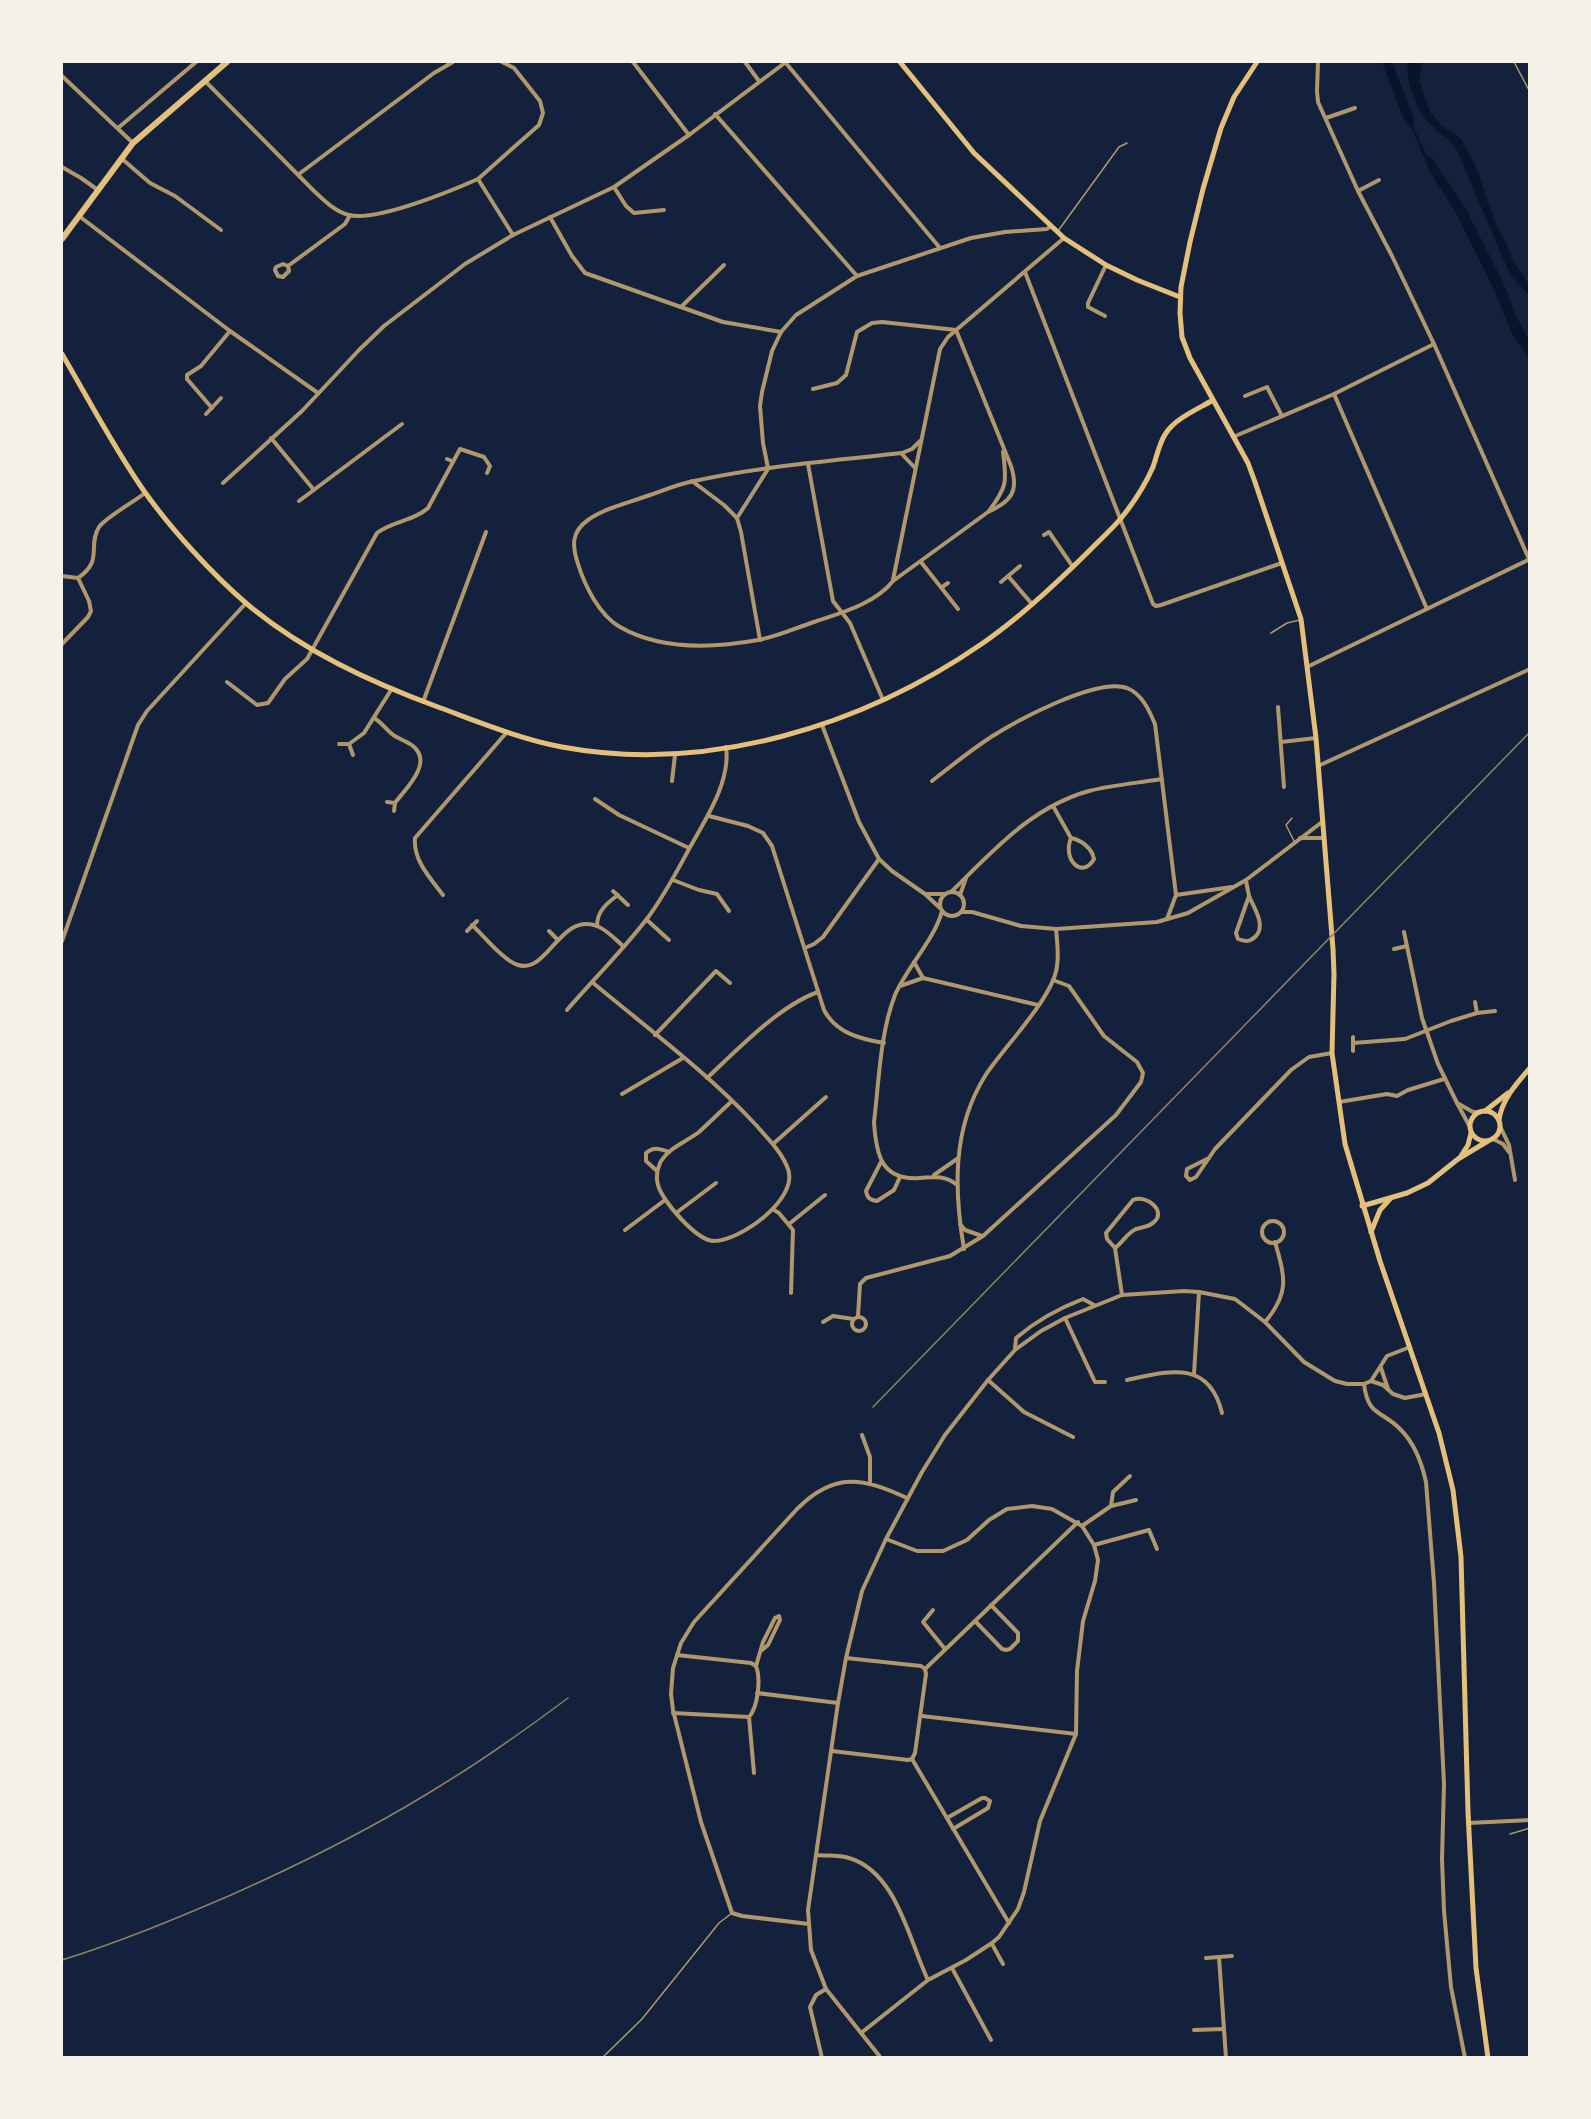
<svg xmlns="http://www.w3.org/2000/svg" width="1591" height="2119" viewBox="0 0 1591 2119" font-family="'Open Sans',sans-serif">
  <rect width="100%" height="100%" fill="#14213d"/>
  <g fill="#0b132b">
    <polygon points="1382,62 1392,62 1414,118 1414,128 1427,156 1431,157 1466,209 1503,282 1517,318 1529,340 1529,358 1512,334 1496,294 1455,211 1430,172 1412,129 1404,120"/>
    <path d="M1408,62H1422L1419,80L1430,111L1441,125L1461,139L1475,164L1495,222L1507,244L1513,262L1529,284V295L1510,275L1456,148C1449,138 1440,134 1432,126C1417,112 1405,82 1408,62Z"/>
  </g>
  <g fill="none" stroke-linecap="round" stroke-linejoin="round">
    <g stroke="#b1986c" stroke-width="1.5">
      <polyline points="1514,62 1530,92"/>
      <polyline points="1058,231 1119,147 1127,143"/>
      <polyline points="1271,633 1287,623 1300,620"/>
      <polyline points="1292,818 1286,825 1294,841"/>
      <polyline points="1510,1834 1530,1828"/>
      <polyline points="602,2058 642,2019 719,1923 732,1913"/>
    </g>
    <g stroke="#b1986c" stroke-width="4">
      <polyline points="633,62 689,135"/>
      <polyline points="745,62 759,81"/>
      <polyline points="785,62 940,248"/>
      <polyline points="1318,62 1317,91 1318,102 1358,191 1392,256 1434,344 1529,559"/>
      <polyline points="62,76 133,143"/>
      <path d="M206,82L314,191C324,200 335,212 349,215C376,222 451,191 478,179L513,235"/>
      <polyline points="715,114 857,276"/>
      <polyline points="1326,118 1355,108"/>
      <polyline points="118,128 196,62"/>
      <polyline points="121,158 150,183 175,196 221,230"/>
      <polyline points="62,167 81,178 98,190"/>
      <polyline points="299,174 434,73 453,62"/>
      <polyline points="478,179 539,125 543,113 540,101 514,68 502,62"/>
      <polyline points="614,187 626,206 634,213 664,210"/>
      <polyline points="1358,191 1379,180"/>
      <polyline points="79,216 230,331 318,393"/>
      <polyline points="550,217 572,256 585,273 723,322 781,332"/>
      <polyline points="288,266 283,264 276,267 275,270 278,276 283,277 289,271 288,266 345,224 350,215"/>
      <polyline points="1025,272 1153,604 1156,606 1161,605 1282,563"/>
      <polyline points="681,307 724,265"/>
      <polyline points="1105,316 1088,307 1088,303 1106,265"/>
      <path d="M813,389L837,383L846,375L857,332L872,323L882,322L956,330L1011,466C1019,491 1012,501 988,512L893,581C875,604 840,613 814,622C796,628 776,637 758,640C714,648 660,650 620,627C599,615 585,586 578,564C572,546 571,532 588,520C605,508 628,503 647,496C662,491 678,484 694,481C762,466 832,461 901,453L915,468"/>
      <polyline points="1334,394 1427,609"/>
      <polyline points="1245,396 1267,387 1282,416"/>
      <polyline points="212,408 187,379 187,375 201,366 230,331"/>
      <polyline points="206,414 221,398"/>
      <polyline points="1233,437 1334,394 1434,344"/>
      <polyline points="271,438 314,490"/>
      <polyline points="902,453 912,449 920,441"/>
      <polyline points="447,459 452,461"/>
      <polyline points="808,464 833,601 850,623 883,700"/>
      <polyline points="768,468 763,443 760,406 762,392 772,351 781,332 796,315 857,276 971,238 1005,232 1047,229 1051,226"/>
      <polyline points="692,481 724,505 737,518 741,532 760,640"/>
      <polyline points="223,483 302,411 359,350 384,326 465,264 513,235 614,187 689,135 786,62"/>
      <polyline points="299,501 402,424"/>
      <path d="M989,511C1007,487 1007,482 1003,452"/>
      <polyline points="737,518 768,469"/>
      <polyline points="1044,535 1049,532 1073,567"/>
      <polyline points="921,562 958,609"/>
      <path d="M62,576L78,578C104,560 87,547 99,527C105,518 135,501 145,493"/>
      <polyline points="1008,576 1032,604"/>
      <polyline points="893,580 940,349 948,337 1064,238"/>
      <polyline points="1001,582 1020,566"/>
      <polyline points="942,587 948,583"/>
      <polyline points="62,644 88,617 91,611 89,601 78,578"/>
      <polyline points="1307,667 1530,559"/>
      <path d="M227,682L257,705L268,703L285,679L307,659L377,533C392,521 414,521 428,508L460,449L484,457L490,466L487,473"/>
      <polyline points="423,702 486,532"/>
      <polyline points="1278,707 1284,787"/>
      <path d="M374,718C381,722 385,728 392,734C398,739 407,741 413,746C434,763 405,789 395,803"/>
      <polyline points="822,725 859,822 879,859 892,871 925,894 940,908"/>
      <polyline points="1281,742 1316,738"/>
      <polyline points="339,744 349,744 353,755"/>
      <polyline points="349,744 364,733 391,690"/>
      <polyline points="1318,766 1530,669"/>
      <polyline points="672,781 675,755"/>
      <path d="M932,781C951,766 971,750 991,737C1018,720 1097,677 1127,688C1142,694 1149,710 1155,724L1176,895L1167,919"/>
      <polyline points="595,799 619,815 689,848"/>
      <polyline points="387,802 395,803 394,811"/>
      <path d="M1053,806L1071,838C1062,859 1082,880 1094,859C1092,848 1081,840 1071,838"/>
      <path d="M709,816L748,826L763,833L772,846L824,1010C836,1033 860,1039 884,1043"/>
      <polyline points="1300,838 1323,838"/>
      <polyline points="673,880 699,890 717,894 729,911"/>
      <path d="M1246,881L1249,896L1236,933L1238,939C1246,942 1250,942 1256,936C1266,925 1254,908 1249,896"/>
      <polyline points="613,891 628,905"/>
      <circle cx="952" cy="904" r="12"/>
      <path d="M951,892C992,852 1031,807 1089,791C1112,785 1138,783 1162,779"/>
      <polyline points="926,894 944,894"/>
      <path d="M443,895C430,878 413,860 415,838L507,732"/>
      <polyline points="960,895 966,878"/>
      <polyline points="1176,895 1232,887"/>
      <path d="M942,911C935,939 907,967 895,995C880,1033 879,1082 874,1122C876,1154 881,1181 920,1178C935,1177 943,1175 956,1184"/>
      <polyline points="961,912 972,912 1021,926 1056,929 1157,922 1188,913 1246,880 1322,822"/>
      <polyline points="647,920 669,940"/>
      <path d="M472,925C484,936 504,961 518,965C548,974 560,912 597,926C607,930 615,939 623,946"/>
      <path d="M597,926C597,911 607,903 618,895"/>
      <polyline points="467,931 477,921"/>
      <polyline points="549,931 557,939"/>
      <polyline points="1404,932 1422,1018 1438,1064 1457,1103"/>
      <polyline points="62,941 138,725 147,711 246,603"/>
      <polyline points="805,948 814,944 823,937 879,859"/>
      <polyline points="1394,949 1407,946"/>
      <polyline points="914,962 923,978"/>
      <path d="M592,982C647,1028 707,1072 756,1125C768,1139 782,1152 788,1169C799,1199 740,1241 714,1241C697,1241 662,1201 658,1185C656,1178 657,1170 660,1163C668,1148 686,1142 699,1132C710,1122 721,1111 732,1101"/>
      <polyline points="900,986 923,978 1038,1005"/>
      <polyline points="1475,1002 1477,1013"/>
      <path d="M567,1010C593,980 622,951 646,920C663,898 676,873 689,849C705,820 731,782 726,747"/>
      <polyline points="655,1035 716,971 730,983"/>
      <polyline points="1353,1037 1353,1051"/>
      <polyline points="1353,1043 1405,1039 1451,1021 1477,1013 1495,1011"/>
      <path d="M707,1078C737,1050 780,1005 818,992"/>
      <polyline points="622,1094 683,1058"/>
      <polyline points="1339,1102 1387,1094 1397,1096 1408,1090 1444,1079"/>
      <polyline points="1500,1126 1509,1145 1515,1180"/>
      <polyline points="1470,1127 1457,1103 1473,1112 1478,1112"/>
      <polyline points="1493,1139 1503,1144 1509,1152"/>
      <polyline points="773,1144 826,1097"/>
      <polyline points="1209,1158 1187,1169 1186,1176 1190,1180 1196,1177 1215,1149 1291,1070 1309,1057 1332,1053"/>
      <path d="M881,1162L866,1191C867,1198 870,1200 877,1201L894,1190L900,1177"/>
      <path d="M657,1171L646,1161V1153C654,1146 660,1149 669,1152"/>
      <polyline points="934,1175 957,1159"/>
      <polyline points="774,1210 779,1213 793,1230 791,1293"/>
      <polyline points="676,1213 716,1183"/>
      <circle cx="1273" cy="1232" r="11"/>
      <polyline points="789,1224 825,1195"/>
      <polyline points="960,1224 965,1230 982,1236"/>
      <polyline points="625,1230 665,1200"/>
      <path d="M1115,1248C1123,1242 1127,1233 1136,1229C1143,1227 1149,1227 1154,1222C1167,1211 1146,1194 1133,1200L1106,1233L1107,1239L1115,1248L1122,1295"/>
      <path d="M964,1249C954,1190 952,1129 985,1076C1003,1048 1054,997 1057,966C1059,954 1057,941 1056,929"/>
      <polyline points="858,1316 860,1284 866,1278 950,1256 983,1236 1116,1115 1141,1082 1143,1073 1137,1062 1104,1036 1069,986 1053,980"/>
      <circle cx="859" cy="1324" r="7"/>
      <polyline points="1065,1318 1095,1382 1105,1382"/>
      <polyline points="823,1322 833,1316 853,1319"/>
      <path d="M1265,1322C1290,1293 1285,1277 1275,1242"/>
      <path d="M1015,1349L1016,1338C1037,1320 1057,1309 1083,1299L1094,1305"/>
      <polyline points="1381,1368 1388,1389"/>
      <polyline points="1194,1374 1199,1292"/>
      <polyline points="988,1380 1024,1412 1073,1437"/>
      <path d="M1127,1380C1169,1371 1209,1359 1222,1413"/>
      <polyline points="1371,1381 1387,1356 1410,1347"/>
      <path d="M1364,1384C1368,1417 1382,1410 1401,1430C1415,1444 1422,1464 1426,1482L1434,1583L1444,1784L1442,1859L1444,1911L1451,1987L1465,2058"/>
      <polyline points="862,1435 870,1457 870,1482"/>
      <polyline points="1111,1506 1113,1492 1130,1476"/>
      <polyline points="1082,1526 1111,1506 1136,1500"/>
      <polyline points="1094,1545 1149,1530 1157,1549"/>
      <polyline points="933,1610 923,1622 945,1649"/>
      <polyline points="975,1621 1002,1649 1006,1650 1010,1649 1018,1641 1018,1633 991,1605"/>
      <polyline points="677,1655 751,1663 756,1666"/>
      <polyline points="925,1669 1078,1522"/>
      <polyline points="757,1693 838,1703"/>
      <polyline points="673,1713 749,1717"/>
      <polyline points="922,1716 1076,1734"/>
      <polyline points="832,1751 908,1760 912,1759 915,1753 926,1674 925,1669 921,1666 846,1658"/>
      <polyline points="912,1759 1009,1923"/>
      <path d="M754,1773L749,1717C758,1707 761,1679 756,1666L763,1642L775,1618L779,1616L780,1620L768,1645L762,1650"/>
      <polyline points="947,1818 982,1798 985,1798 990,1801 988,1808 953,1829"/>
      <polyline points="1468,1823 1530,1820"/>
      <path d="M817,1855C827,1856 839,1855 849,1858C897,1872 909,1941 928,1980"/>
      <path d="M809,1924L742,1916L732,1913L701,1822L673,1710L671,1694L673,1668L681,1643L694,1622L797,1509C835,1471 863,1478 907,1498"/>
      <polyline points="992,1944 1003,1964"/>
      <polyline points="1219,1957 1226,2058"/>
      <polyline points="1206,1958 1232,1956"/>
      <polyline points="952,1968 991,2040"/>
      <polyline points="1194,2030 1224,2029"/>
      <polyline points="861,2033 928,1980 966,1960 992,1943 999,1937 1018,1909 1024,1892 1040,1821 1076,1734 1077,1671 1083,1621 1095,1581 1098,1560 1094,1545 1082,1526 1052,1509 1032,1506 1007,1509 989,1520 967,1540 943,1551 917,1551 886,1539"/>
      <polyline points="822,2058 810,2007 816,1995 826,1989"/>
      <polyline points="881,2058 826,1989 811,1950 808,1910 838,1703 846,1658 862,1591 886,1539 922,1472 945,1435 988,1380 1015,1350 1041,1331 1065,1318 1122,1295 1184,1291 1199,1292 1235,1299 1265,1322 1304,1362 1335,1381 1347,1384 1364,1384 1371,1381 1383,1385 1393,1394 1405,1398 1426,1394"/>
    </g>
    <path stroke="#e5c07b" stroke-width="5" d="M62,354C89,400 114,448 144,491C171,529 212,574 247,604C303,651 370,682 438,707C479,722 520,739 562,747C708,774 863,726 983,643C1022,616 1058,582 1092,548C1102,538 1113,528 1122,517C1135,501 1145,485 1153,467C1157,456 1159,443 1166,433C1176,418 1198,409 1213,400"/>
    <g stroke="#e5c07b" stroke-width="5">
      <polyline points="900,62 974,153 1064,238 1106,265 1137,280 1180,297"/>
      <polyline points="1257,62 1234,97 1221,128 1203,189 1190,242 1181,287 1180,313 1182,337 1190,358 1248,463 1255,482 1301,619 1316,738 1333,949 1334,974 1332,1053 1345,1144 1380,1261 1439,1433 1453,1490 1461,1557 1468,1812 1476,1968 1488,2058"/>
      <circle cx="1485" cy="1126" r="15"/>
      <polyline points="1485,1111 1508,1093"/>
      <path d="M1499,1120C1502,1099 1517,1083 1530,1068"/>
      <polyline points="1461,1156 1468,1145 1471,1133"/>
      <polyline points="1362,1206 1407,1193 1428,1183 1458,1159 1488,1141"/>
      <polyline points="1371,1232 1380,1210 1390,1199"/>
    </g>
    <polyline stroke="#e5c07b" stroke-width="6" points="62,239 133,143 227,62"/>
    <g stroke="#918062" stroke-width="1.5">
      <polyline points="873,1407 1530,732"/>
      <path d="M62,1960C120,1942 175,1919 231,1895C305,1862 379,1825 448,1781C489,1756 529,1727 568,1698"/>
    </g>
  </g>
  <rect width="1591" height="2119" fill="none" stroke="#f6f1e7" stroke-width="126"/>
</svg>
